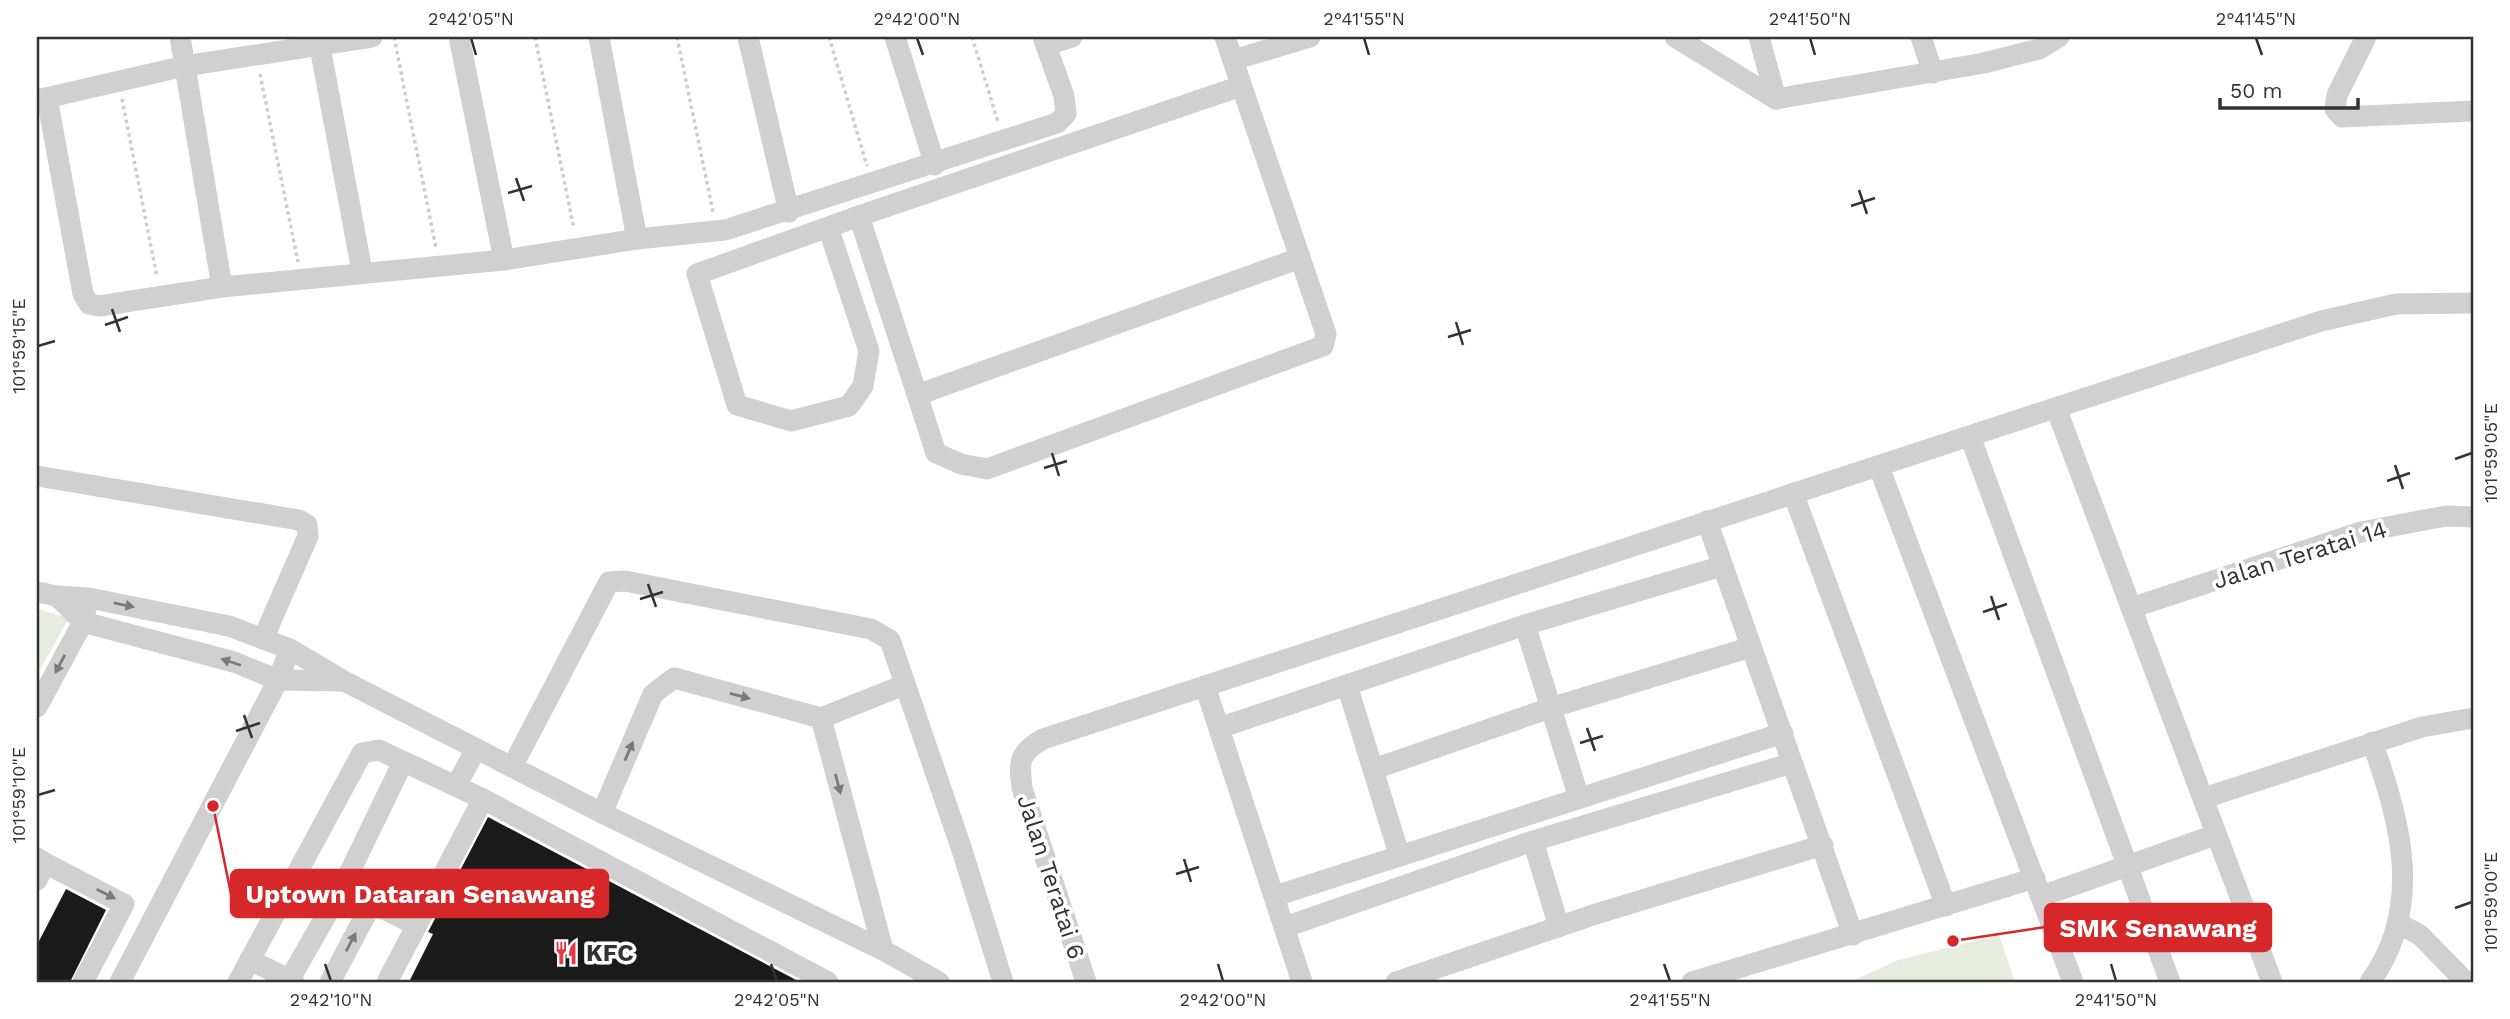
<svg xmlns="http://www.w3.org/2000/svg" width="2510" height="1019" viewBox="0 0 2510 1019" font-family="'Work Sans',sans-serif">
  <rect width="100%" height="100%" fill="#fff"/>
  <g fill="#e6ecdf">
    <polygon points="37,609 69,618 37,675"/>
    <polygon points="1999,935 2015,982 1850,982 1898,960"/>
  </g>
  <g fill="#1a1a1a">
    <polygon points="488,817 800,982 409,982 433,934 428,932"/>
    <polygon points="66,889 106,910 70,982 37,982 37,945"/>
  </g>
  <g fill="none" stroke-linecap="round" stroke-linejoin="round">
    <g stroke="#cdcdcd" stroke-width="3.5" stroke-dasharray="3.5 3.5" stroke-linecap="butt">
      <polyline points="394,37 436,248"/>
      <polyline points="535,37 574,229"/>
      <polyline points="677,37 713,212"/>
      <polyline points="829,37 867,166"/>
      <polyline points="972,37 998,122"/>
      <polyline points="260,74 298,262"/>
      <polyline points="122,99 157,277"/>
    </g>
    <g stroke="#d0d0d0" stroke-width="21">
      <polyline points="180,37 222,287"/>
      <polyline points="459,37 504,260"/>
      <polyline points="599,37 637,239"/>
      <polyline points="748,37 789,212"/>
      <polyline points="895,37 935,165"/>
      <polyline points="1225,37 1326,334 1323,346 987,469 961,464 936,453 859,216 1241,86"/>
      <polyline points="1675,37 1776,99 1984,63 2039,49 2059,37"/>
      <polyline points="1759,37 1776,99"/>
      <polyline points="1921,37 1933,73"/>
      <polyline points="2366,37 2337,95 2335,109 2342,117 2473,111"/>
      <polyline points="1046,45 1072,37"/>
      <polyline points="320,47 362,271"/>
      <polyline points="1233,60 1310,37"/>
      <polyline points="47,98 83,294 89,304 99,306 222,287 504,260 637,239 725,230 1057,123 1066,114 1064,96 1043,37"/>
      <polyline points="37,100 185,66 372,37"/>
      <polyline points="828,227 869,351 863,386 849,406 791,421 737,405 697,274 859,216"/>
      <polyline points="917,395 1300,258"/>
      <polyline points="2056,408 2272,982"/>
      <polyline points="1970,436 2170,982"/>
      <polyline points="1879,467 2073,982"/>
      <polyline points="37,476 299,520 307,525 308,536 263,639"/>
      <polyline points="1793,493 1946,906"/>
      <polyline points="1707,521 1853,935"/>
      <polyline points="37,592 57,596 83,622 234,662 278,680 342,681"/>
      <polyline points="57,596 89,598 229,626 290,649 344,681 602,813 883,950 939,982"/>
      <polyline points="2131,608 2361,532 2446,516 2473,517"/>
      <polyline points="1525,625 1579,798"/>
      <polyline points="1347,685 1399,854"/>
      <polyline points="1205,686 1302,982"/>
      <polyline points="37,707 83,622 86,609"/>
      <polyline points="821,718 883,950"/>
      <polyline points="1219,728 1525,625 1722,566"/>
      <polyline points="403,762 342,888 416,925"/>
      <polyline points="512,767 609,582 625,581 871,629 890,640 962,850 1003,982"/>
      <polyline points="1374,769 1550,708 1751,647"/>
      <polyline points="456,786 476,749"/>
      <polyline points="2204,798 2422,727 2473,718"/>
      <polyline points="602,813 653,694 674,678 821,718 904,685"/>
      <polyline points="1533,841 1559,927"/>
      <polyline points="37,858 45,863 37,880"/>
      <polyline points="45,863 124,904 83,982"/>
      <polyline points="1275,896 1783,733"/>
      <polyline points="2042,896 2215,835"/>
      <polyline points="2398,923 2420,935 2466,982"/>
      <polyline points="1285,927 1533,841 1792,763"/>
      <polyline points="250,960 294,982"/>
      <polyline points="120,982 278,680 290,649"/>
      <polyline points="238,982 362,753 379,750 483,799 828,982"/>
      <polyline points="288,982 342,888"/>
      <polyline points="330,982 372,903"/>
      <polyline points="387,982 483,799"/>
      <path d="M1086,982L1022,788C1019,762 1018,753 1043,739L2321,321L2396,304L2473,303"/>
      <polyline points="1396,982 1596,914 1823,845"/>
      <polyline points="1692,982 2035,878"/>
      <path d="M2370,982C2424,908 2401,821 2372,742"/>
    </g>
  </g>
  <defs><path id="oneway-solid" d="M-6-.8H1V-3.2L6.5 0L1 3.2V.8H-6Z" transform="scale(1.75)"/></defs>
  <g fill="#7a7a7a">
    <use href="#oneway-solid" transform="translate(124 605) rotate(11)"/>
    <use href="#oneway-solid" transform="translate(231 662) rotate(-162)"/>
    <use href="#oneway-solid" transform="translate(60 664) rotate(118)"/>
    <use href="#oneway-solid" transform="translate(740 696) rotate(15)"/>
    <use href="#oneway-solid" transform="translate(629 751) rotate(-67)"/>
    <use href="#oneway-solid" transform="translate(838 784) rotate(75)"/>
    <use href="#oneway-solid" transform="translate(106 894) rotate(27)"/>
    <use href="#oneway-solid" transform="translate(351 942) rotate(-62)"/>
  </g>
  <path fill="none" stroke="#333" stroke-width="2.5" d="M471,38L476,55M917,38L923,55M1364,38L1369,55M1810,38L1815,55M2256,38L2262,55M516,178L524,201M1859,190L1867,214M508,193L532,186M1851,206L1875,198M112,309L120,332M1456,322L1463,345M105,325L128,317M1448,337L1471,330M38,346L55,341M1052,453L1059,476M2455,459L2472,453M2395,465L2403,489M1044,468L1067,461M2387,481L2410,473M648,584L656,607M1991,596L1999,620M640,599L663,592M1983,612L2007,604M244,715L252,738M1587,728L1595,751M236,731L260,723M1580,743L1603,736M38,795L55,790M1184,859L1191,882M1176,874L1199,867M2455,908L2472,902M325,964L331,981M771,964L777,981M1218,964L1223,981M1664,964L1670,981M2111,964L2116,981"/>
  <defs>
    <g id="restaurant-bare" transform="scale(1.89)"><path d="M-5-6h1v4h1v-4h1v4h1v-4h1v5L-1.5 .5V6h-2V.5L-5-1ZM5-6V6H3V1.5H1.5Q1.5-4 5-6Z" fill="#e63946" stroke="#fff" stroke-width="2.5" paint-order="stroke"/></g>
  </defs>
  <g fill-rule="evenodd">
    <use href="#restaurant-bare" x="566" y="953"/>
  </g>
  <g text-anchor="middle" stroke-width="7" stroke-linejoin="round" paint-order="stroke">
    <g font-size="24" fill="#333" stroke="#fff">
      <text transform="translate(2300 555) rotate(-17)" y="8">Jalan Teratai 14</text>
      <text transform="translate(1051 877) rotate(72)" y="8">Jalan Teratai 6</text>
    </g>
    <g font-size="24" font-weight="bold" fill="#333" stroke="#fff" text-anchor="start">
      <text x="586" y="961">KFC</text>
    </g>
  </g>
  <path fill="none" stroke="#d62828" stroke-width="2.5" d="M213 806L231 894M1953 941L2045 927"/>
  <g fill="#d62828" stroke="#fff" stroke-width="2.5">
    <circle cx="213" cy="806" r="7"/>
    <circle cx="1953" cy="941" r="7"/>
  </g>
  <g fill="#d62828" stroke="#d62828" stroke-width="2.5">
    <rect x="231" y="870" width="377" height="47" rx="7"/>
    <rect x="2045" y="904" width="226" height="47" rx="7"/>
  </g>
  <g font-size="26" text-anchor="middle" font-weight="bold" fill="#fff">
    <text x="420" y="903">Uptown Dataran Senawang</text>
    <text x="2158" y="937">SMK Senawang</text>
  </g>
  <rect width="2510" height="1019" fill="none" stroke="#ffffff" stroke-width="77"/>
  <path d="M2220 98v10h138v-10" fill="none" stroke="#333333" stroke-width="3.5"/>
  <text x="2230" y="98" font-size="21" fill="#333333" stroke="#ffffff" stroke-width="5" paint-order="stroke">50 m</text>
  <rect x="38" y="38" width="2434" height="943" fill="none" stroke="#333" stroke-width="2.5"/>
  <g font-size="18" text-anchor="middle" fill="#333">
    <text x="471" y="25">2°42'05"N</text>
    <text x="917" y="25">2°42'00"N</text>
    <text x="1364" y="25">2°41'55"N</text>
    <text x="1810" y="25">2°41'50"N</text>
    <text x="2256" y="25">2°41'45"N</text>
    <text transform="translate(19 346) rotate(-90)" y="6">101°59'15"E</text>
    <text transform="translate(2491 453) rotate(-90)" y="6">101°59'05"E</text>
    <text transform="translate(19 795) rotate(-90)" y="6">101°59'10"E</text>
    <text transform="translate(2491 902) rotate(-90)" y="6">101°59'00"E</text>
    <text x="331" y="1006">2°42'10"N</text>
    <text x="777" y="1006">2°42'05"N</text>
    <text x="1223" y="1006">2°42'00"N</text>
    <text x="1670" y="1006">2°41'55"N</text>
    <text x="2116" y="1006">2°41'50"N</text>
  </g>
</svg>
